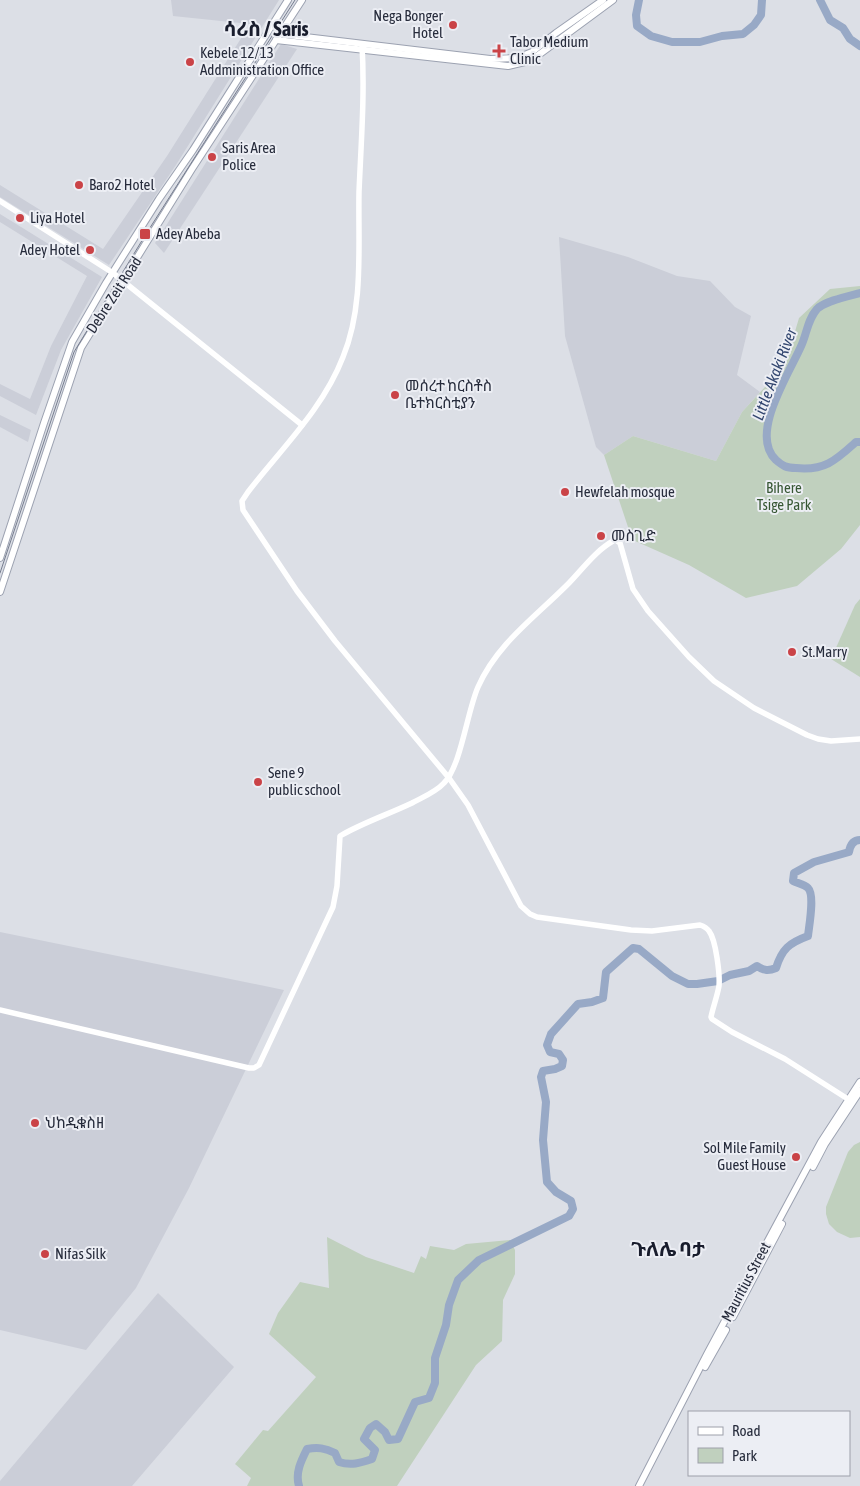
<svg xmlns="http://www.w3.org/2000/svg" width="860" height="1486" viewBox="0 0 860 1486" font-family="'Asap Condensed','Noto Sans Ethiopic',sans-serif">
  <rect width="100%" height="100%" fill="#dcdfe6"/>
  <g fill="#cbced8">
    <polygon points="171,0 279,0 176,165 109,265 0,197 0,185 103,249 167,156 250,24 173,16"/>
    <polygon points="281,44 297,49 164,253 155,243"/>
    <polygon points="0,214 102,277 61,350 36,415 0,396 0,384 30,399 51,346 87,276 0,222"/>
    <polygon points="559,237 628,257 677,276 710,281 735,307 751,316 737,375 760,392 742,412 716,461 633,436 604,455 596,447 565,336"/>
    <polygon points="0,415 31,430 28,442 0,427"/>
    <polygon points="0,932 284,990 189,1188 136,1288 86,1350 0,1330"/>
    <polygon points="158,1293 234,1367 132,1486 0,1486 0,1481"/>
  </g>
  <g fill="#c0d0be">
    <polygon points="860,286 860,525 841,549 797,586 746,598 689,565 635,541 628,527 604,455 633,436 716,461 742,412 785,365 799,318 830,289"/>
    <polygon points="860,599 860,677 831,659 855,605"/>
    <polygon points="860,1142 860,1237 850,1238 837,1232 829,1224 826,1214 826,1207 848,1152 854,1145"/>
    <polygon points="327,1237 366,1257 414,1273 421,1256 426,1259 430,1246 454,1250 466,1244 510,1240 515,1250 515,1274 503,1300 502,1341 476,1365 397,1486 247,1486 251,1478 235,1464 263,1430 268,1431 316,1377 269,1334 278,1313 300,1282 329,1288"/>
  </g>
  <g fill="none" stroke-linecap="round" stroke-linejoin="round">
    <g stroke="#98a9c6" stroke-width="8">
      <polyline points="639,0 636,15 637,26 651,36 672,42 700,42 722,36 743,34 754,25 761,15 762,0"/>
      <polyline points="820,0 830,20 843,28 850,39 860,46"/>
      <path d="M860,293C849,296 825,301 817,309C808,319 807,332 802,344C791,371 748,434 776,460C783,466 786,468 796,468C825,471 836,460 856,442H860"/>
      <path d="M299,1486C295,1473 301,1461 307,1449C318,1447 325,1448 335,1453L339,1462C351,1466 360,1463 372,1459L375,1450L364,1439L370,1428L376,1424L385,1432L389,1440L398,1439L415,1402L429,1398L435,1383V1358L446,1325L449,1305L458,1280L479,1260L569,1216L573,1209L571,1201L556,1192L547,1182L543,1140L546,1102L541,1077L543,1071L555,1069L562,1066L563,1060L559,1054L550,1052L547,1045L551,1034L578,1004L592,1002L603,998L606,972L633,948L639,949L672,976L688,984H697L718,981L730,975L749,971L757,966C764,971 769,971 776,968C782,949 789,943 808,936C809,926 815,895 808,888C805,885 797,883 793,881L794,873L814,862L849,852C850,846 853,840 860,840"/>
    </g>
    <g stroke="#9ca2b1" stroke-width="8">
      <g id="primary">
        <polyline points="280,34 490,59 517,58 532,52 556,33 603,0"/>
        <polyline points="276,40 508,66 525,62 533,59 613,0"/>
        <polyline points="0,558 44,423 72,342 106,283 159,199 193,150 288,0"/>
        <polyline points="0,592 81,348 192,169 302,0"/>
        <polyline points="813,1167 825,1144 860,1091"/>
        <polyline points="733,1317 782,1224"/>
        <polyline points="705,1367 726,1330"/>
        <polyline points="639,1486 707,1354 821,1142 860,1082"/>
      </g>
    </g>
    <g stroke="#fff" stroke-width="5.5">
      <path d="M362,45C365,94 361,144 359,192C358,247 364,306 343,357C323,409 281,449 248,492L242,501L243,510L297,591L335,641L449,778L468,805L521,906L530,914L537,917L631,930L652,931L700,925C703,926 707,928 709,931C716,940 720,975 719,986C717,997 713,1007 711,1017L712,1019L732,1032L785,1059L851,1101"/>
      <polyline points="0,201 113,273 302,425"/>
      <path d="M0,1010L249,1068H254L259,1065L333,907L337,886L340,836C362,823 389,814 412,803C423,797 436,792 444,783C461,766 467,712 478,687C497,644 534,618 567,585C581,571 595,551 613,541L616,540L620,543L633,589L648,611L689,657L714,681L754,708L807,735L818,739L831,741L860,739"/>
    </g>
    <use href="#primary" stroke="#fff" stroke-width="6"/>
    <polyline stroke="#767d8f" stroke-width="1" points="0,573 74,352 146,234 295,0"/>
  </g>
  <g fill="#ca4347" stroke="#eceef4" stroke-width="2">
    <circle cx="453" cy="25" r="5"/>
    <path d="M496.5 43.5h5v5h5v5h-5v5h-5v-5h-5v-5h5z"/>
    <circle cx="190" cy="62" r="5"/>
    <circle cx="212" cy="157" r="5"/>
    <circle cx="79" cy="185" r="5"/>
    <circle cx="20" cy="218" r="5"/>
    <rect x="139" y="228" width="12" height="12" rx="2.5"/>
    <circle cx="90" cy="250" r="5"/>
    <circle cx="395" cy="395" r="5"/>
    <circle cx="565" cy="492" r="5"/>
    <circle cx="601" cy="536" r="5"/>
    <circle cx="792" cy="652" r="5"/>
    <circle cx="258" cy="782" r="5"/>
    <circle cx="35" cy="1123" r="5"/>
    <circle cx="796" cy="1157" r="5"/>
    <circle cx="45" cy="1254" r="5"/>
  </g>
  <g text-anchor="middle" stroke-width="4" stroke-linejoin="round" paint-order="stroke">
    <g font-size="15" fill="#272c3c" stroke="#eceef4" text-anchor="start">
      <text x="443" y="21" text-anchor="end">Nega Bonger<tspan x="443" dy="17">Hotel</tspan></text>
      <text x="510" y="47">Tabor Medium<tspan x="510" dy="17">Clinic</tspan></text>
      <text x="200" y="58">Kebele 12/13<tspan x="200" dy="17">Addministration Office</tspan></text>
      <text x="222" y="153">Saris Area<tspan x="222" dy="17">Police</tspan></text>
      <text x="89" y="190">Baro2 Hotel</text>
      <text x="30" y="223">Liya Hotel</text>
      <text x="156" y="239">Adey Abeba</text>
      <text x="80" y="255" text-anchor="end">Adey Hotel</text>
      <text x="405" y="391">መሰረተ ከርስቶስ<tspan x="405" dy="17">ቤተክርስቲያን</tspan></text>
      <text x="575" y="497">Hewfelah mosque</text>
      <text x="611" y="541">መስጊድ</text>
      <text x="802" y="657">St.Marry</text>
      <text x="268" y="778">Sene 9<tspan x="268" dy="17">public school</tspan></text>
      <text x="45" y="1128">ህከዲቁስዘ</text>
      <text x="786" y="1153" text-anchor="end">Sol Mile Family<tspan x="786" dy="17">Guest House</tspan></text>
      <text x="55" y="1259">Nifas Silk</text>
    </g>
    <g font-size="15" fill="#272c3c" stroke="#eceef4">
      <text transform="translate(114 295) rotate(-57)" y="5">Debre Zeit Road</text>
      <text transform="translate(746 1282) rotate(-62)" y="5">Mauritius Street</text>
    </g>
    <g font-size="15" fill="#375734" stroke="#eceef4">
      <text x="784" y="493">Bihere<tspan x="784" dy="17">Tsige Park</tspan></text>
    </g>
    <g font-size="16" font-style="italic" fill="#32466f" stroke="#eceef4">
      <text transform="translate(774 374) rotate(-69)" y="6">Little Akaki River</text>
    </g>
    <g font-size="20" font-weight="bold" fill="#191d2d" stroke="#eceef4">
      <text x="266" y="36">ሳሪስ / Saris</text>
      <text x="668" y="1256">ጉለሌ ባታ</text>
    </g>
  </g>
  <rect x="688" y="1411" width="162" height="65" fill="#eceef4" stroke="#9da0aa"/>
  <rect x="698" y="1427" width="25" height="8" fill="#ffffff" stroke="#9da0aa"/>
  <text x="732" y="1436" font-size="15" fill="#272c3c">Road</text>
  <rect x="698" y="1448" width="25" height="15" fill="#c0d0be" stroke="#9da0aa"/>
  <text x="732" y="1461" font-size="15" fill="#272c3c">Park</text>
</svg>
